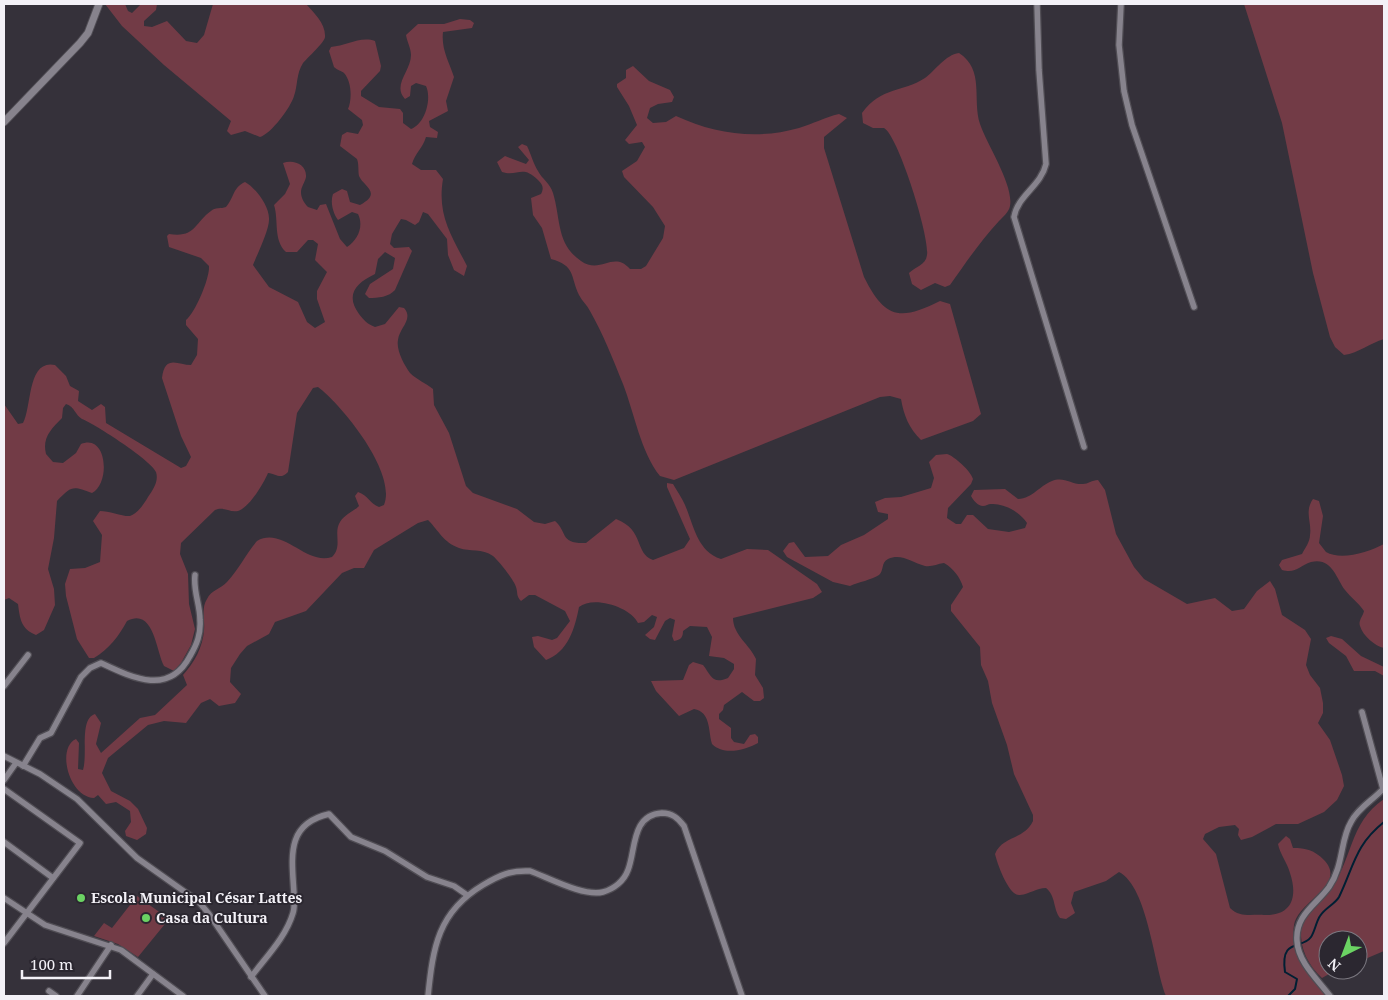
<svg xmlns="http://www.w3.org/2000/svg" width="1388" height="1000" viewBox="0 0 1388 1000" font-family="'Noto Serif',serif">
  <rect width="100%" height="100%" fill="#35313a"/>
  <g fill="#723b46">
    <path d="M105,4H125L128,11L132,13L141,4H157L156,10L144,21V26L152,27L167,21L186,41L197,43L204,35L213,4H306C314,13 326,24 325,37C325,42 307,58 303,63C296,74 298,85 294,96C291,107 271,134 260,137L245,131L231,135L227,131L231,121L164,65L122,26Z"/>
    <path d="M1244,4H1384V339C1370,343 1359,353 1344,355L1335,347L1330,337L1313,273L1282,123Z"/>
    <path d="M460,19L470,20L474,23L472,28L443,32C441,49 449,62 454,77L446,101L448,111L429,121L430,127L438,132L437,138L426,137C423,148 415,153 412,164L421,170H436L443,179C437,215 451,235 467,266L464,276L454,270L448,255L447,239L428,214L423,212L419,222L415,225L406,220L401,219L392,234L390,244L394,248L409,247L412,251L395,290C389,297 378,298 369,298L365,294L370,284L393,269L395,258L385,252L378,259L375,274C356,283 345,295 359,314C364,320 367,324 375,327L385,324L399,307L404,308C414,319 399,328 398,340C396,350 404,365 410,373C417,380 426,383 433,389L434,405L449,433L466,486L473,493L517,509L534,522L545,524L555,521C568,532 559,544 586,543L616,519C645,530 634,553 653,560L684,548L690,539L667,487V483L673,484C677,491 682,498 685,505C694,526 697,551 721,559L747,549L768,550L817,584L822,592L813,598L733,618C733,635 750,645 756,659L755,675L763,688L764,698L760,701H754L742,692L724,705L723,710L719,714V719L731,728V738L734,742L744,744L750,735L755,734L758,737V743C745,750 724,756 712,744C708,730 711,712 694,709L679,716L656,691L651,681L683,680L689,665L693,662L703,665C711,675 712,685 728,678L734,669V664L724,658L709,656L712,637L707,627L690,626L683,631C683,637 681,640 674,641L672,636L675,620L670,618L665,621L655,640L650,639L645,635L654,627L657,617L652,615L644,622L638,623C631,607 593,595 579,607C575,628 568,652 546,660L534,647L532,637L538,636L552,640L557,638L570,621L565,611L535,595H529L521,601C516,596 518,593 516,587C514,580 498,560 493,556C482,548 470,552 459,548C443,542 439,531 428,520L418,523L374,550L364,568H354L342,573L306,611L275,622L269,634L247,646L240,654L231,668L230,682L241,694L235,703L219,706L210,699L201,703L186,723L164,721L148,725L108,758L102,773L111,791L130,801L138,809L147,828L146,834L137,840L126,836L125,831L131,822L130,811L116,802L106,804L98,795L94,798C69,797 56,748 76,739L79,743L78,769L83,770C88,753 79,719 95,714L101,723L96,744L101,753L140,718L155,715L187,685L183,675C194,663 203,647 204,630C205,620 201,608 207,599C211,590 221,589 227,582C239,569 246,554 257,541C283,526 306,566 332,557C343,546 333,533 340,522C345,514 353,512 359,506L355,496L358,492C368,495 370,504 379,507L384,505C397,473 343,406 318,387L313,388L297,413L288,472C280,480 277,474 268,473C264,483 249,508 238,511C230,513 224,506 215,510L181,543L180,554L188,574L189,604L195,629L191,645L181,663L174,671L164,666C156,651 154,607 127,621C119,636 109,649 94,658H89L77,639L66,596L65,584L70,569L85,568L100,562L102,535L93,521L100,511C109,511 124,517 130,516C137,514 144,504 148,497C153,490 159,481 156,472C152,461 95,424 82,419C75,415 75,407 66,404L63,408L62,418C51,429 42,438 46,454L53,462L63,463L76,453L81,444C107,433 111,483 92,493C73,486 72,485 57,501L54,538L48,569L54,589L55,605L44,630L36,635C21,629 20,619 18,604L9,598L4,600V404L18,424L23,423C32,407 27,359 55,365L66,376L70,386L79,391L78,401L92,410L101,404L105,407L106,423L181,468L186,466L191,457L181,436L162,378C165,354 178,365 191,365L197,355L198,339L186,325V320C195,313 210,278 209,266L201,258L169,247L167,236L169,234C196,238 194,223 211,211C215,207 221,209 226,207C234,198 233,187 245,182C256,188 270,207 269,220C269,230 257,255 253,265L269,287L298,302L307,322L315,328L325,322L317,299V291L327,272L315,260L318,244L313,240H308L297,252H286C273,240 279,221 274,205L285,194L290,184L283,163C293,159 307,164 306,177C305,182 301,187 301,192C301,198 304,203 308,207L317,210L320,205L326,204L340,239L347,247C358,240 364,226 358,214L352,212L338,220C333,213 330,202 333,194L342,189L347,191L350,202L360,205C383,193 363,186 359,176C358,171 359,164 357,159L340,146L342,135L347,132L358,134L363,125L362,120L348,109C352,100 352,82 344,73C342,71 337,70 334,67L329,51L331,47C346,46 360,36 375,41L381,66L380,71L361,91V96L379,107L400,109L403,113V123L411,129C425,124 432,99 426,86L416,83L411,86L410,96L405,99C392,85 411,71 411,55C411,48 407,42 406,35L418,24H444Z"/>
    <path d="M959,53C985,70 972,99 980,124C987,145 1014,185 1010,206C1009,212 1003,217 999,221C979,243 967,261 950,285L945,287L935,283L921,290L912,284L909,273C915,267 926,265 927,255C930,237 898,135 884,128H873L863,123L862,113C882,86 902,93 925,78C936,70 945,55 959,53Z"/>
    <path d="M633,66L649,81L670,90L674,97L672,102L658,104L650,108L647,118L653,123L666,122L676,116C715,134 757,140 799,128C813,124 825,117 839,114L847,118L824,137V148L864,277C885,319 900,321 940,301L950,304L981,414L973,421L921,440C909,428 904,416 901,399L890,396L880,397L674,480L660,476C641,453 634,412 623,384C613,359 603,334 590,311C587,305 582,301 579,295C570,276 576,266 551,259L542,228L533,215L531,198L541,194C544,188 543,185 538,180C522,164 518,177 502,172L497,162L505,156L526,164L529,160L518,147L522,144L527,146C531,154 533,163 538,171C542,179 550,183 553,193C561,219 556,244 581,261C601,275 613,250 630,269H641L646,266L663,238L665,226L653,207L624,177L622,171L637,161L645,147L642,142L629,144L625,140L637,125L629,106L617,87V84L626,78V70Z"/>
    <path d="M947,454C954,456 971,471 973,479L971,484L948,508L947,518L956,524H961L967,515H973L988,529L1009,532L1025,528L1027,523C1020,512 1004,503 991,504C988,504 986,506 983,506C978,506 973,500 971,496L974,490L1005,489L1018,499C1033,498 1039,486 1052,481C1064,476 1072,485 1083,484C1088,484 1092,480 1098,480L1105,490L1116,534L1134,567L1144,579L1187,604L1215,598L1232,611L1244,609L1257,591L1270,581L1275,589L1282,615L1305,630L1311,639L1306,665L1310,675L1320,688L1323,703V713L1318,723L1330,740L1342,775L1344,786L1337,800L1324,812L1298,824H1276L1252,837L1241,840L1238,835L1239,829L1235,825L1219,827L1205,834L1203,839L1216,854L1230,908C1240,918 1252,914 1264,915C1292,916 1298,897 1290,873C1287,862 1280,854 1278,844L1286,836L1290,839L1293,848C1306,848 1314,850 1324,860C1348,885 1298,901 1294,925C1290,954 1310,974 1326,996H1166C1154,966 1148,887 1119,872L1106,881L1074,892L1071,903L1075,913L1066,919L1060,918C1053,909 1056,896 1046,888C1036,888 1030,894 1020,895C1009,897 997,863 995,854C1002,836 1024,840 1033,821V815L1014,774L1007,745L992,703L988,681L981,665L980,647L951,611V605L963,587C960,577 953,568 944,563C937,564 932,567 925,566C912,563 902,553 888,559C881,562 884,571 879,575C871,580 859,582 850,586L833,582L787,557L783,551L789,543L794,542L805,557L828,556L841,545L864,535L888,519V514L878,512L875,502L885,498L901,497L931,488L934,478L929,462L936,455Z"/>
    <path d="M1313,499L1319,501L1323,516L1319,543L1326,552C1341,561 1369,552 1384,544V648C1375,646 1363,636 1360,626C1358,621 1363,616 1364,611C1359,603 1351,598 1345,590C1336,578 1332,557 1311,562C1299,566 1296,574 1282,570L1279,565L1282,560L1302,554C1305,548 1310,542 1310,535C1312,522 1304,512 1313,499Z"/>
    <polygon points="1331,636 1342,639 1361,656 1384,667 1384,676 1375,671 1354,671 1346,656 1329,643 1326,638"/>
    <path d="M1384,799V951L1358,962V940H1328V970H1336L1322,978C1308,965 1300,949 1301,930C1303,916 1320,904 1328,893C1353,862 1348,823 1384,799Z"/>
    <polygon points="137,896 169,919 138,957 118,944 94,936 104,923 112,928"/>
  </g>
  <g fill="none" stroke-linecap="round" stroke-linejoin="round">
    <path stroke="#001f33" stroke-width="2" d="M1288,996L1295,989L1297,979L1285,972C1280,937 1302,950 1311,937C1315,931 1316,922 1320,916C1325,908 1335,904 1339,897C1354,866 1355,845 1384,822"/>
    <g stroke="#504d54" stroke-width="8">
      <g id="minor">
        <path d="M1037,4L1039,70L1046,164C1041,186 1018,195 1014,217L1084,447"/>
        <polyline points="1121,4 1119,45 1124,91 1132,125 1194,307"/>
        <polyline points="4,686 28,655"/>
        <polyline points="4,756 40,774 77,799 137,858 199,902 209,914 265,996"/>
        <path d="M23,766L40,738L51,733L81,677L90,668L101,663C133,678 169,696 190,656C197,644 201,634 200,620C200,604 193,591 195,575"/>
        <polyline points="4,780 16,763"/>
        <polyline points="4,789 80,843 4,943"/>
        <polyline points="4,842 53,878"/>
        <polyline points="4,898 45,925 121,950 183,996"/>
        <path d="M251,977C266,957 286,937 293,913C295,907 294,900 294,894C292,858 285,824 329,814L351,837L385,851L427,877L454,886L467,895"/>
        <polyline points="49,991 56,996"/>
        <polyline points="77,996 111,945"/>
        <polyline points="137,996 153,974"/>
        <path d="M428,996C433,947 438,912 483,885C500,875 511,870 530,871C549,878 584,897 603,892C614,889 624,881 628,870C636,850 631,815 662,813C672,813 678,818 684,826L742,996"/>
        <path d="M1330,996C1318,980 1298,962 1297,941C1295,915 1316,905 1329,887C1344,865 1340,840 1351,822C1358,808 1373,800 1383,789L1362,712"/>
      </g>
    </g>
    <g stroke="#504d54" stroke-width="9">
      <polyline id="tertiary" points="4,122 80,43 88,33 99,4"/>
    </g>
    <use href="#minor" stroke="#87838d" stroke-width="5.5"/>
    <use href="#tertiary" stroke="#87838d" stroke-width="7"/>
  </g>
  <g fill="#6bd363" stroke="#2b2730" stroke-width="2">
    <circle cx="81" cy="898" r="5"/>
    <circle cx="146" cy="918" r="5"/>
  </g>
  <g text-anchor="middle" stroke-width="4" stroke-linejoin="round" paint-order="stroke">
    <g font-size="14" font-weight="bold" fill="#f3f1f7" stroke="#2b2730" text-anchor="start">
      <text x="91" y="903">Escola Municipal César Lattes</text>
      <text x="156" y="923">Casa da Cultura</text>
    </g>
  </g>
  <rect width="1388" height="1000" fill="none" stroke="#f3f1f7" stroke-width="10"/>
  <g transform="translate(1343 955) rotate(222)"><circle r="24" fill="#2b2730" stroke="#7b7880"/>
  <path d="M0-4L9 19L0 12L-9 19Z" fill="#6bd363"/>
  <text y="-8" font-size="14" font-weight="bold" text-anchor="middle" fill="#f3f1f7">N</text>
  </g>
  <path d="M22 970v8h88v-8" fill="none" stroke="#f3f1f7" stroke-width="2.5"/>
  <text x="30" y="970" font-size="15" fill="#f3f1f7" stroke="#2b2730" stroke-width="4" paint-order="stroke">100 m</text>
</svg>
